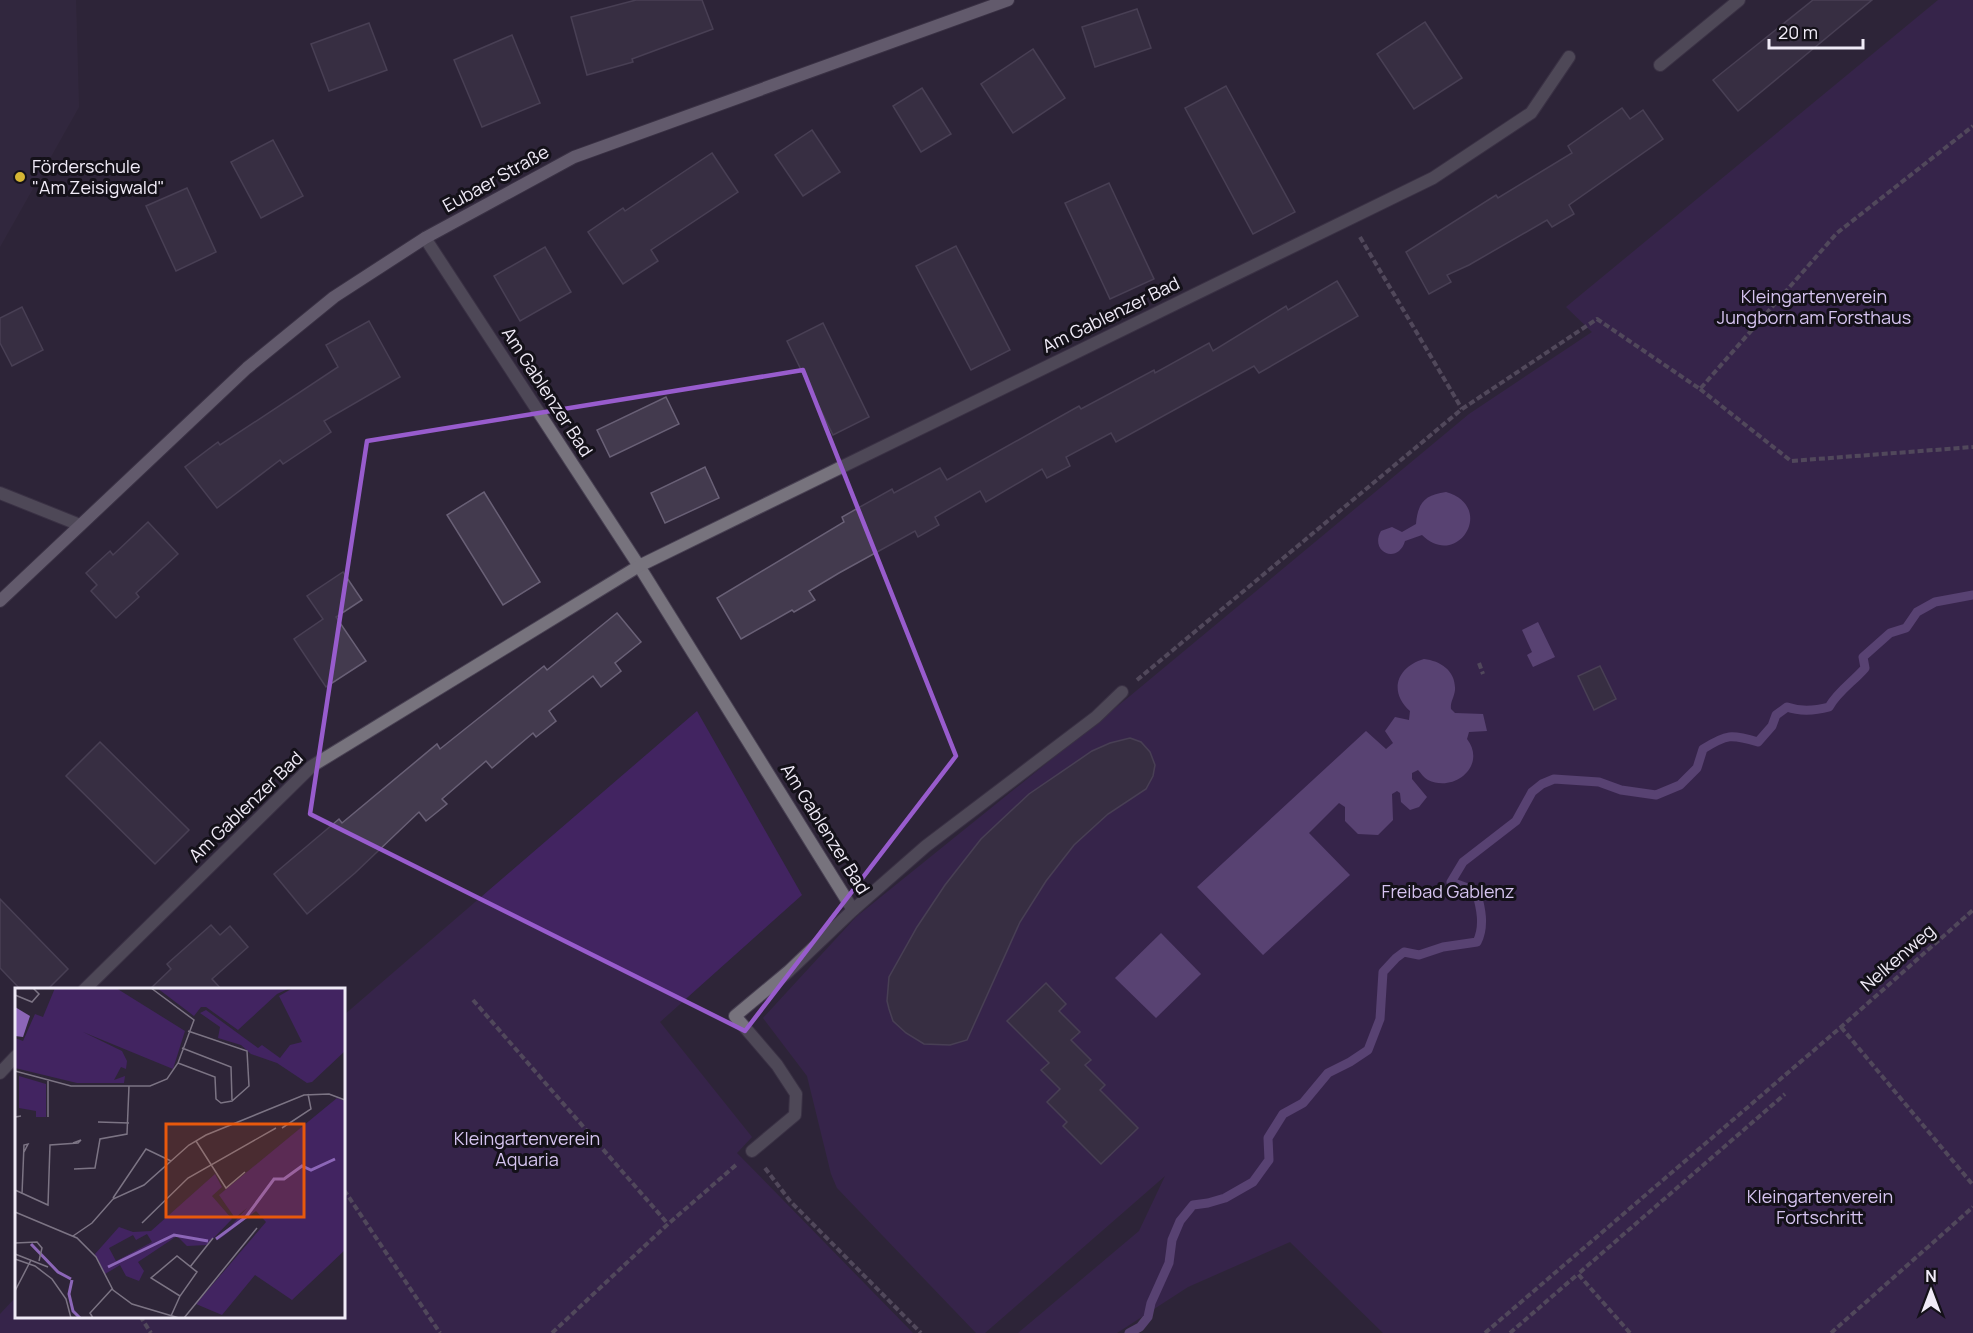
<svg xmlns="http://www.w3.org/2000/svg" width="1973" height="1333" viewBox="0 0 1973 1333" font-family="Manrope,sans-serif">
  <rect width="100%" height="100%" fill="#2e2538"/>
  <polygon fill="#372c45" points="0,0 76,0 79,107 0,247"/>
  <g fill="#422461">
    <polygon points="1938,0 1973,0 1973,1333 1383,1333 1290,1242 1188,1287 1117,1333 1018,1333 1139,1231 1165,1176 985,1333 976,1333 837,1188 831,1174 807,1076 763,1018 856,917 1130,696 1469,414 1592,332 1566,307"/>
    <polygon points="697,711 802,895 660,1022 752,1137 737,1153 913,1333 0,1333 0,1314 16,1297 16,1316 344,1316 344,1015"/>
  </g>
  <g fill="#8c66b8">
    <path d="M1446,492C1497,507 1457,570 1422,535L1405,541C1398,565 1369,552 1381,531L1392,527L1402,532L1416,524C1418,502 1425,495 1446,492Z"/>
    <polygon points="1538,622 1555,657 1533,667 1527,655 1532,652 1522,630"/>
    <path d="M1424,659C1441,661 1456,671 1455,690C1454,698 1450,702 1451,709L1455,713L1483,714L1487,731L1469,732L1467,739C1487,765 1455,793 1428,780C1424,778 1421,773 1418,770L1412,773V779L1427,797L1419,807L1410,810L1401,802L1400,793L1397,791L1392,794L1393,820L1378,835L1358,834L1345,821V807L1339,803L1309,833L1350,875L1263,955L1197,887L1366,731L1386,749L1393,743L1385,731L1395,717L1409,720L1410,711C1388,691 1397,667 1424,659Z"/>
    <polygon points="1161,933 1201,974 1156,1018 1115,978"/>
  </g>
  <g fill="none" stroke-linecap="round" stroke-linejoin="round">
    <path stroke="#8c66b8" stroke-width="9" d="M1129,1333L1140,1327L1148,1317L1151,1303L1169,1263L1172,1240L1180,1221L1193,1205L1208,1203L1225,1198L1253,1182L1269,1160L1268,1138L1283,1114L1303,1103L1328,1073L1350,1062L1368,1050L1380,1019L1383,972L1396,958L1404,952L1419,955L1443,947L1477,942C1485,926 1481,908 1476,891L1451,882L1463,862L1516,821L1532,792L1542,784L1554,779L1599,782L1621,790L1656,795L1680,785L1697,768L1703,749C1727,734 1731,734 1758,742L1772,726L1776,715L1787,707C1801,712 1814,711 1829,707C1838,691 1853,682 1865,668L1863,657L1890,633L1906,628L1917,612L1935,602L1973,595"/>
  </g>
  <g fill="#433a4e" stroke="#696076" stroke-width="1.5">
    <polygon points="636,0 702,0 713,29 632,59 633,62 587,75 571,17"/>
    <polygon points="1813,0 1872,0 1738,111 1713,80"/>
    <polygon points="1137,9 1151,48 1095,67 1082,27"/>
    <polygon points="1425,22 1462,78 1414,109 1377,54"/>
    <polygon points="369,23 387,70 329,91 311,44"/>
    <polygon points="512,35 540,103 482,127 454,60"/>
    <polygon points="1033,49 1065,98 1013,133 981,84"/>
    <polygon points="1226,86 1295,212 1253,234 1185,108"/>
    <polygon points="922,88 951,134 921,152 893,106"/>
    <polygon points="1622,108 1630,119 1643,110 1663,139 1569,205 1574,214 1552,227 1547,220 1469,265 1447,275 1451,282 1429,294 1406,252 1496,195 1498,198 1572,153 1568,146"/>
    <polygon points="812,130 840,172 803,196 775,155"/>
    <polygon points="273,140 303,196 261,218 231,162"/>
    <polygon points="712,153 738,192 651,250 658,261 623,284 588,232 623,208 625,211"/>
    <polygon points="1109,183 1154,279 1110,299 1065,203"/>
    <polygon points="187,188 216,252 176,271 146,206"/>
    <polygon points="956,246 1010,350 971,370 916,266"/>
    <polygon points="545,247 571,292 520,321 494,276"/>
    <polygon points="1337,281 1358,316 1259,373 1254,366 1116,442 1111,433 1066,457 1070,466 1047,478 1042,469 986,502 980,491 935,517 939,525 918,537 915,531 839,573 809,591 815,600 794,612 792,610 741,639 717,598 844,522 842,517 892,489 894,493 940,468 947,480 1079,406 1081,409 1154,370 1155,373 1209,343 1213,351 1286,306 1288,310"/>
    <polygon points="22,307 43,350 12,366 0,343 0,318"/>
    <polygon points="369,321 400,377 324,421 331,432 283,464 280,460 217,508 185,467 218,442 220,445 338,367 326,345"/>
    <polygon points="823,323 869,417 833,435 787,341"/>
    <polygon points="666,397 679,424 610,457 597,430"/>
    <polygon points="705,467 719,498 665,523 651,493"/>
    <polygon points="484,492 540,582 503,605 447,515"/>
    <polygon points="148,522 178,554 136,593 139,597 116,618 91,591 97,585 86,573 110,551 113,555"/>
    <polygon points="343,572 362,600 336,617 366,661 326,687 294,639 323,619 307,596"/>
    <polygon points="617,613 641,642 615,663 621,671 601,687 593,676 549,711 556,721 536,737 533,733 492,768 486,761 442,799 447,804 426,821 419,812 355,873 307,914 274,874 339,819 342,823 437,744 440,749 544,666 547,670"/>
    <polygon points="1600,666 1616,699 1594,710 1578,676"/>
    <polygon points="1130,738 1141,742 1150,752 1155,765 1153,776 1146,789 1108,814 1074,845 1046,881 1020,922 967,1040 950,1045 924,1044 906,1033 893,1021 889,1009 887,1001 889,977 917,927 945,885 981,839 1029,794 1092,751 1110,743"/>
    <polygon points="100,742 189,830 155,864 66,776"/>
    <polygon points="0,899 68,969 47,990 21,990 0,968"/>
    <polygon points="211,925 220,935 230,926 248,947 212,979 222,990 149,990 171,969 167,964"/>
    <polygon points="1046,983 1066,1004 1059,1011 1080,1032 1071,1040 1091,1060 1085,1065 1105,1085 1100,1090 1138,1128 1101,1164 1063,1126 1067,1122 1047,1102 1060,1089 1041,1070 1049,1063 1007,1021"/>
  </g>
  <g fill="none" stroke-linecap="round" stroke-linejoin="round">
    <g stroke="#494153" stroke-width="14">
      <polyline id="lane" points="752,1151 795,1115 796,1094 777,1065 735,1016 789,971 853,910"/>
    </g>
    <g stroke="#494153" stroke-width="14">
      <g id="street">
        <polyline points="1660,65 1739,0"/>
        <polyline points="425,238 639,566 853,910 926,846 1096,717 1122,692"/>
        <polyline points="0,493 80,525"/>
        <polyline points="84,990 312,766 639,566 1433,178 1531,113 1569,57"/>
        <polyline points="0,1073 16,1056"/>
      </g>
    </g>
    <g stroke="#494153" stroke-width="14">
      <polyline id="secondary" points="0,601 247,368 334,297 425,238 574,157 1008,0"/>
    </g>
    <g stroke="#7c7485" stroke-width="4" stroke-dasharray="6 3" stroke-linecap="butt">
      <polyline points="1360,237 1462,409"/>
      <polyline points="1700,389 1791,461 1973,447"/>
      <polyline points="1479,663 1483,674"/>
      <polyline points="1137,680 1462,409 1597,319 1700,389 1837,233 1973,126"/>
      <polyline points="473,1000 668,1224"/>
      <polyline points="1841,1027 1973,1185"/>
      <polyline points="765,1168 790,1201 921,1333"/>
      <polyline points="344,1190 440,1333"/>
      <polyline points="140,1316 151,1333"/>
      <polyline points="552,1333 668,1224 736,1165"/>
      <polyline points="1485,1333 1841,1027 1973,910"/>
      <polyline points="1510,1333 1578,1274"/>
      <polyline points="1630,1333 1578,1274 1785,1094"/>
      <polyline points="1831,1333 1973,1207"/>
    </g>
    <use href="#lane" stroke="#77737d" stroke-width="12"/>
    <use href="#street" stroke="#77737d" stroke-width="12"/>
    <use href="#secondary" stroke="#a39cac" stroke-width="12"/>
  </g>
  <path d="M0 0H1973V1333H0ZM803,370L956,756L745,1031L310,814L367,441Z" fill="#2e2538" fill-opacity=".55" fill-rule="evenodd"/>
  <path fill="none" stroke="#985ccd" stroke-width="4.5" stroke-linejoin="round" d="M803,370L956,756L745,1031L310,814L367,441Z"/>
  <circle fill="#d5b534" stroke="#141119" stroke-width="2" cx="20" cy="177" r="6"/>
  <g text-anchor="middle" stroke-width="6" stroke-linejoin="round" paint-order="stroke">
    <g font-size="18" fill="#f0ebf7" stroke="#141119" text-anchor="start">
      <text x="32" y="173">Förderschule<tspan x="32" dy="21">"Am Zeisigwald"</tspan></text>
    </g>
    <g font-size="18" fill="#f0ebf7" stroke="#141119">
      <text transform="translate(496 179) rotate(-29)" y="6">Eubaer Straße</text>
      <text transform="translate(1111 315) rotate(-26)" y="6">Am Gablenzer Bad</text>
      <text transform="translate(547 392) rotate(57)" y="6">Am Gablenzer Bad</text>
      <text transform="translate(246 807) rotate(-44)" y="6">Am Gablenzer Bad</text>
      <text transform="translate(825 829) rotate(58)" y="6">Am Gablenzer Bad</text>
      <text transform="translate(1898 958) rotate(-41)" y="6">Nelkenweg</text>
    </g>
    <g font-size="18" fill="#d6c4f0" stroke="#141119">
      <text x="1814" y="303">Kleingartenverein<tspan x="1814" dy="21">Jungborn am Forsthaus</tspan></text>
      <text x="1448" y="898">Freibad Gablenz</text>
      <text x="527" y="1145">Kleingartenverein<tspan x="527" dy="21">Aquaria</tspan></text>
      <text x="1820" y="1203">Kleingartenverein<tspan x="1820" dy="21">Fortschritt</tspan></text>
    </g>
  </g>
  <g transform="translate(15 988)">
    <rect width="330" height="330" fill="#2e2538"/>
    <path d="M40,0H101L170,43L158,81L68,44L107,63L112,73L111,81L106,79L99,92L110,88L109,95H62L0,80V50L8,53L20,26L28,29ZM142,0H275L262,6L223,42L191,19H186L179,28ZM278,0H330V63L297,94L292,95L262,75L236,66L226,57L203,50L205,39L185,25L191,22L243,60L247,57L265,70L275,57L287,54L264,8ZM4,88L31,96V129H21V123L4,120ZM322,110L330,113V262L277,312L240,287L207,327L181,316L251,234L241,223L202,253L232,220L220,230L204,207ZM200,186L207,199L197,208L217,231L192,257L172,258L162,248L123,274L129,283L124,293L111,288L105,277L90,286L80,266L104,239L118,244L136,243ZM132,246L137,254L101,273L94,260L118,247L121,252Z" fill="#422461" fill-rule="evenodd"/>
    <path d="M0,19L15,28L8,49L0,48Z" fill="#8c66b8"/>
    <path fill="none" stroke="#8c66b8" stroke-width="3" d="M201,251L231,229L259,191H269L287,178L296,182L320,171M16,256L43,284L56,291M93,279L159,247L193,253M57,292L54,306L58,323L65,330"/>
    <path fill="none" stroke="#7c7484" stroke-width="1.5" d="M0,7L17,14L24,6L18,0M167,60L216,79L217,112M163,75L200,89L201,111L206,115L217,113L234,98L232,63L173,43M0,83L56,98H135L152,91L163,75L179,32L136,0M0,83V129L6,128M33,129V93M83,134L114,135M267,140L296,121L293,106M181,153L211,200L230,184M59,181L80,180L85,151L112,146L114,98M0,202L33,217L35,157L63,155L66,152L58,155M7,206L9,157L13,156L9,164M98,210L131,161L156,173M0,224L62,250L81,269L98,302L117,316L164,330M127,235L173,190L261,140M58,248L77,235L98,211L129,197L174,157L191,147L289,107L314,106L330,112M0,255L22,254L27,260L24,273M0,266L33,279M0,271L20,278L37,291L51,311L56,330M175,279L198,250M0,303L16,272M156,328L165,308L182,284L162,268L136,290L165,308M78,330L75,325L97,301M169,330L242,240"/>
    <path fill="#e8590c" fill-opacity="0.15" stroke="#e8590c" stroke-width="3" d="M151,136H289V229H151Z"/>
    <rect width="330" height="330" fill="none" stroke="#f0ebf7" stroke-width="3"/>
  </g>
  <g transform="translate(1931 1291)" stroke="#141119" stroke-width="4.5" paint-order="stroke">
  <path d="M0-4.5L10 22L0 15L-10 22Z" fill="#f0ebf7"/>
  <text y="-9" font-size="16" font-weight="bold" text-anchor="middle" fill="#f0ebf7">N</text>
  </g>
  <path d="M1769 39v9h94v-9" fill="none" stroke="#f0ebf7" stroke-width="3"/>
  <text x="1778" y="39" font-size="18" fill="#f0ebf7" stroke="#141119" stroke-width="4.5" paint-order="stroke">20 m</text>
</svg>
